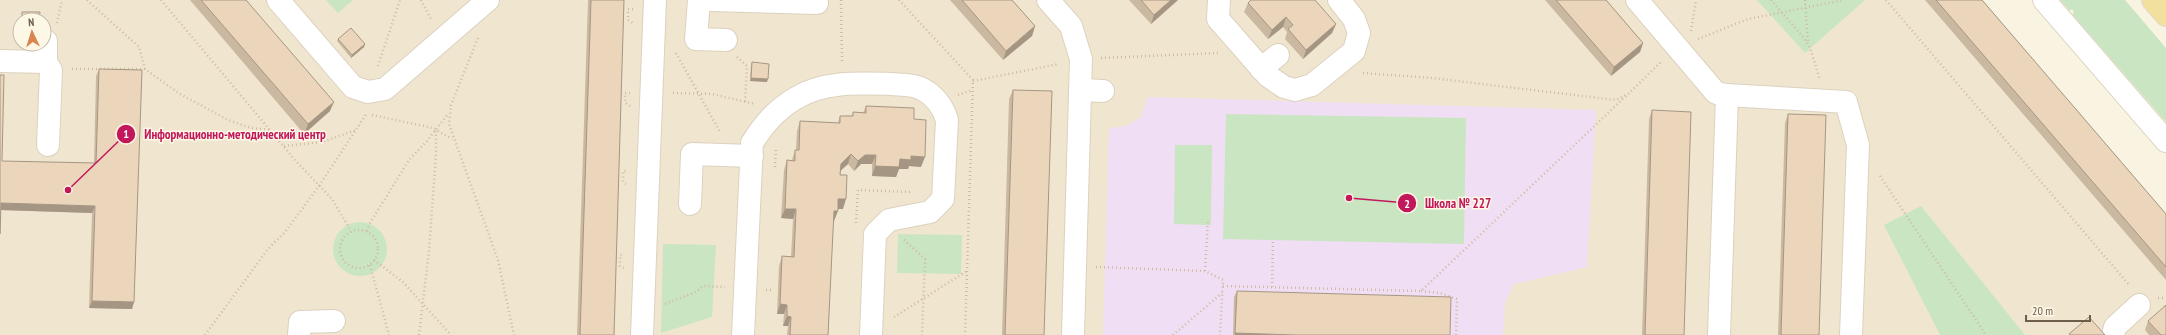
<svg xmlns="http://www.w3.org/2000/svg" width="2166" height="335" viewBox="0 0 2166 335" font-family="'PT Sans Narrow',sans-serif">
  <rect width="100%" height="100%" fill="#f9f4e1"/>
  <path fill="#f0e6d0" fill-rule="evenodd" d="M0,0H1968L2166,229V335H0ZM20,20H44V44H20Z"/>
  <polygon fill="#f0def5" points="1148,97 1596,110 1587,267 1514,284 1505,303 1503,335 1103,335 1109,128 1127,126 1141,117"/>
  <g fill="#cae5c1">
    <polygon points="326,0 353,0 338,13"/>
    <polygon points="1757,0 1865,0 1805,53"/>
    <polygon points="2060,0 2125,0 2166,48 2166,122 2072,14 2074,12 2072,9 2070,11"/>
    <polygon points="1226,114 1466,118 1464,244 1223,239"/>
    <polygon points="1175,145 1212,145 1211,225 1174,224"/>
    <polygon points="1921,206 2025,335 1940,335 1884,225"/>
    <circle cx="360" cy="249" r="27"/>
    <polygon points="898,234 962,235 961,274 897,273"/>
    <polygon points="663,244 716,245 712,317 661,333"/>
  </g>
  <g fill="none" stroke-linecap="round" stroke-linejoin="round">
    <g stroke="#dcd1be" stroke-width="24">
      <g id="minor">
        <polyline points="278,0 353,87 368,92 385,89 488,0"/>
        <polyline points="699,0 696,39 726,40"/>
        <polyline points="710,0 817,3"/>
        <polyline points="1048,0 1071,26 1081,59 1073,335"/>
        <polyline points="1219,0 1218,19 1268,76 1284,87 1295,90 1312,85 1354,51 1359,33 1354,19 1339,0"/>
        <polyline points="1637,0 1716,93 1727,95 1719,335"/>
        <polyline points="2044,0 2166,141"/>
        <polyline points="0,61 46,62 46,41"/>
        <polyline points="46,62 51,70 48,145"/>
        <polyline points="1261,69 1278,55"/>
        <polyline points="1080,90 1103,91"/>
        <polyline points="1727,95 1846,102 1858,145 1851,335"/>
        <polyline points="690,204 692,154 752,156"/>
        <polyline points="299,335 300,322 334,321"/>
        <polyline points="642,335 655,0"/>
        <path d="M743,335L752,143C764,124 776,110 796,98C824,81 859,83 891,84C901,85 914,84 924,90C936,97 943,107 947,120L943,199L930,212L889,220L875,234L871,335"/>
        <polyline points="2113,335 2115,327 2139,305"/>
      </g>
    </g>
    <g stroke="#dcd8d4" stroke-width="24">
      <polyline id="major" points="2153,0 2166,15"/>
    </g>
    <g stroke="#d0ba9f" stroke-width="2.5" stroke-dasharray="1 3" stroke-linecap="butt">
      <polyline points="87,0 139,47 145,69"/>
      <polyline points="161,0 295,160 332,199 351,231"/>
      <polyline points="421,0 432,21"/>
      <polyline points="841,0 842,63"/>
      <polyline points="899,0 973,80 965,335"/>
      <polyline points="1771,0 1804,38 1810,48 1820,80"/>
      <polyline points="1805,0 1808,43"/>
      <polyline points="1886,0 2130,286"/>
      <polyline points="633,9 628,9 628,20 633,23"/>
      <polyline points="57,23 62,0"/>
      <polyline points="1691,31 1696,0"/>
      <polyline points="478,38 451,105 449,124 498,260 514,335"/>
      <polyline points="1698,39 1748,19 1844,0"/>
      <polyline points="676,53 720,132"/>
      <polyline points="737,57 747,66 745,102"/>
      <polyline points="1101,58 1218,53"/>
      <polyline points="378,66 400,0"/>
      <polyline points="72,69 145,69 180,94 228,120 251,128 270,130"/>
      <polyline points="1363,73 1432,78 1616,100 1628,94 1662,61"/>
      <polyline points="973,81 1059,64"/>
      <polyline points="673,93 712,94 755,104"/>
      <polyline points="958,95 973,90"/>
      <polyline points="630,106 625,103 625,93 630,93"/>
      <polyline points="372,115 433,128 452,139"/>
      <polyline points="284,146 322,142 356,130"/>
      <polyline points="775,167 776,148"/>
      <polyline points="1880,176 1986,335"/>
      <polyline points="626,184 623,182 623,171 628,171"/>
      <polyline points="856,223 858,190 910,192"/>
      <circle cx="359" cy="249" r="19"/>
      <polyline points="367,231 370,223 409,160 427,141 448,114"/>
      <polyline points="904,240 925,259 922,335"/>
      <polyline points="374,260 403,282 451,335"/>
      <polyline points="370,265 389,335"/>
      <polyline points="1096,267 1205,271 1223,280 1220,335"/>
      <polyline points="624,268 620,266 620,255 624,255"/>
      <polyline points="1205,271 1208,219"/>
      <polyline points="1223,286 1421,291 1628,94"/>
      <polyline points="1272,287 1273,240"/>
      <polyline points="766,290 773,290"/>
      <polyline points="1421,291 1440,293 1457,299 1456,335"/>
      <polyline points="2158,298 2166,298"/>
      <polyline points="665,304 696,292 703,286 725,287"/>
      <polyline points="894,317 967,271"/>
      <polyline points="205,335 268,249 285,232 319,186 365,116 366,113"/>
      <polyline points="419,335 429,251 436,154 436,129"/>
      <polyline points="1173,335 1222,293"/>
    </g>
    <use href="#minor" stroke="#fff" stroke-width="22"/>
    <use href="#major" stroke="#f2e09f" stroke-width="22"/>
  </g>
  <g fill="#cbb8a1">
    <polygon points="190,0 246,0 330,111 304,134"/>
    <polygon points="588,0 624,0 614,335 577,335"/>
    <polygon points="950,0 1012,0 1035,26 1032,36 1003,60"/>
    <polygon points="1129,0 1178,0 1151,24"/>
    <polygon points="1545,0 1606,0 1643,43 1640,52 1611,76"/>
    <polygon points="1925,0 1982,0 2166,214 2166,280"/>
    <polygon points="1248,3 1336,24 1332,33 1303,59 1285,39 1287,32 1283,27 1268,39 1244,12"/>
    <polygon points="338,39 365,44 364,47 351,58 337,41"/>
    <polygon points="752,62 767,82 750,81 751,65"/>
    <polygon points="99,69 134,302 132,309 89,308 92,213 1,210 94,163 96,76"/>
    <polygon points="1013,90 1044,335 1002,335 1009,99"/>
    <polygon points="866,106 914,119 921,167 909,166 908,169 899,169 896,177 872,176 872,164 861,164 854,171 848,164 840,171 843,209 838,209 834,221 833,221 828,335 787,335 788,326 783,326 784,314 777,314 779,266 782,256 791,257 793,219 781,218 784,170 787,160 792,160 795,150 796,150 797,131 800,121 838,123 840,116 852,116 853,112 863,113"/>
    <polygon points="1652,110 1684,335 1642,335 1649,119"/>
    <polygon points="1788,114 1819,335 1778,335 1785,123"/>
    <polygon points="1237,291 1450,335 1233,335 1234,297"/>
    <polygon points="2148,321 2166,335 2149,335 2145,330"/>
  </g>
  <g fill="#a59683">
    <polygon points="1171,0 1178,0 1151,24 1154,15"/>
    <polygon points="1286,17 1283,27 1268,39 1272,30"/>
    <polygon points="1336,24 1332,33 1303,59 1306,50"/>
    <polygon points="1035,26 1032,36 1003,60 1006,51"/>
    <polygon points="1643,43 1640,52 1611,76 1614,67"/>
    <polygon points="365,44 364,47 351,58 352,55"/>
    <polygon points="751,78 768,79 767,82 750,81"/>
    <polygon points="334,102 330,111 304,134 308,124"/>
    <polygon points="851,154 848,164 837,174 841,164"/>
    <polygon points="865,155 876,155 872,164 861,164 854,171 858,161"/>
    <polygon points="911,156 925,157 921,167 909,166 908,169 899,169 896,177 872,176 875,166"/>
    <polygon points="838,199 846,199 843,209 835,209"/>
    <polygon points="1,203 95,206 92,213 0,210"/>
    <polygon points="785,209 796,209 793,219 781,218"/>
    <polygon points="834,211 838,211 834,221 830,221"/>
    <polygon points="92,301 134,302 132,309 89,308"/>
    <polygon points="780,304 787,305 784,314 777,314"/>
    <polygon points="787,316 791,317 788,326 783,326"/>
    <polygon points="1235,333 1295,335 1235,335"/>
  </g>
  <g fill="#ecd6bb" stroke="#a59683">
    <polygon points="201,0 246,0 334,102 308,124"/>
    <polygon points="591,0 624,0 614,335 580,335"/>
    <polygon points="962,0 1012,0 1035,26 1006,51"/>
    <polygon points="1141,0 1171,0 1154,15"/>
    <polygon points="1251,0 1315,0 1336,24 1306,50 1288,29 1293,25 1286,17 1272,30 1248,3"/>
    <polygon points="1556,0 1606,0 1643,43 1614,67"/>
    <polygon points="1936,0 1982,0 2166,214 2166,267"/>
    <polygon points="22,12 40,12 39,20 22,20"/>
    <polygon points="351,28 365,44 352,55 338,39"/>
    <polygon points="752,62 769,64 768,79 751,78"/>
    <polygon points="99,69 142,70 134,302 92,301 95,206 1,203 0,234 0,75 4,75 2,161 96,163"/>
    <polygon points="1013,90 1052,91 1044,335 1005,335"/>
    <polygon points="866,106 914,108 914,119 926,120 925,157 911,156 911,160 900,159 899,167 875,166 876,155 865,155 858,161 851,154 841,164 840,175 847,175 846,199 838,199 838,211 834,211 828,335 790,335 791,317 787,316 787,305 780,304 782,256 794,257 796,209 785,209 787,160 795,161 795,150 799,150 800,121 840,123 840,116 853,116 853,112 866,113"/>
    <polygon points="1652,110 1691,112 1684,335 1645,335"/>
    <polygon points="1788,114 1826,115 1819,335 1781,335"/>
    <polygon points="1237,291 1451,297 1450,335 1295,335 1235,333"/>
    <polygon points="2166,305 2166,335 2161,335 2148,321"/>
    <polygon points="2089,317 2105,335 2071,335 2069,334"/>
  </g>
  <path fill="none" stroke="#c2185b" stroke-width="1.5" d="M68 190L126 134M1349 198L1407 203"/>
  <g fill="#c2185b" stroke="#fdf7e6" stroke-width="1.5">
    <circle cx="68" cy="190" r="4"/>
    <circle cx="1349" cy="198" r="4"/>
    <circle cx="126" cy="134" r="10"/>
    <circle cx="1407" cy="203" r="10"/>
  </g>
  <g font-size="12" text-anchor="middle" font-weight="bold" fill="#fff">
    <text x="126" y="138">1</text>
    <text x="1407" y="208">2</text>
  </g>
  <g font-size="13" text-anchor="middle" font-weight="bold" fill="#c2185b" stroke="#fdf7e6" stroke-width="3" stroke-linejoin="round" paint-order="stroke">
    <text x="235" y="139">Информационно-методический центр</text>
    <text x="1458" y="208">Школа № 227</text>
  </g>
  <g transform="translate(32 32) rotate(356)"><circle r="19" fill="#fdf7e6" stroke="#c3b9a8"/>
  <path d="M0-3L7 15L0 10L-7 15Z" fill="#d88551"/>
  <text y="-6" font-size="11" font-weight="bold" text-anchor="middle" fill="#6d5d4b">N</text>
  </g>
  <path d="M2026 315v6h64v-6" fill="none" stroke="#6d5d4b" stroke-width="2"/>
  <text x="2032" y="315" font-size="12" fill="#6d5d4b" stroke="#fdf7e6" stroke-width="3" paint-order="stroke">20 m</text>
</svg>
